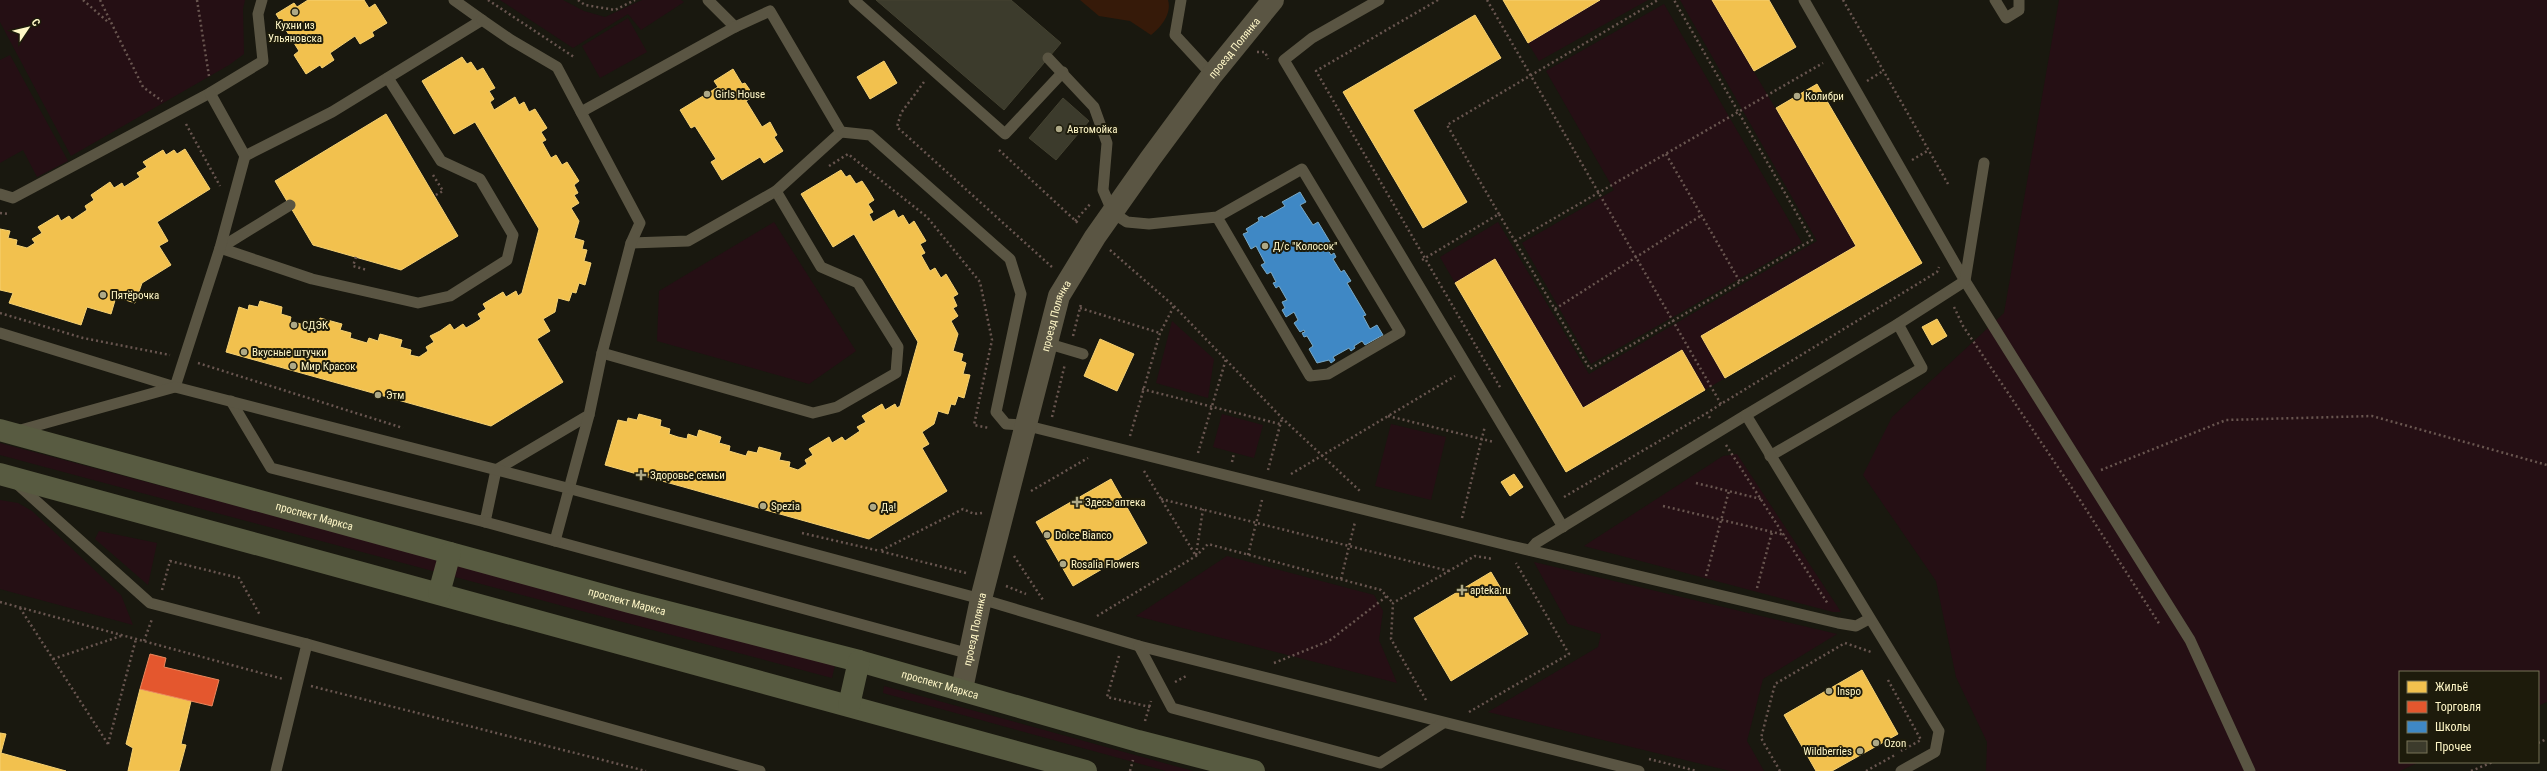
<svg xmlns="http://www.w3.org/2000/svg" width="2547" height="771" viewBox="0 0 2547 771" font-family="'Roboto Condensed',sans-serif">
  <rect width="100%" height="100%" fill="#19180f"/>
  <g fill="#250f14">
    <polygon points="0,0 245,0 243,9 244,54 229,65 71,156 0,22"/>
    <polygon points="500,0 563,0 584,11 605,17 642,0 681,0 684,2 641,30 628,14 573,48"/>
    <polygon points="1600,0 1648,0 1539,61 1528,43"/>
    <polygon points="1680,0 1712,0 1856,246 1725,378 1705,390 1681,350 1583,408 1455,283 1440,257 1498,222 1589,374 1817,241"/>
    <polygon points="2059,0 2547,0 2547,702 2538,706 2538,672 2400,672 2400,762 2419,762 2400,771 1986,771 1987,742 1956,677 1936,581 1863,475 1892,417 2004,313"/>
    <polygon points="1664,4 1802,243 1591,364 1522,243 1614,190 1546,71"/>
    <polygon points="628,18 647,52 600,78 582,46"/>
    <polygon points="10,55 68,161 37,177 23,150 0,163 0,60"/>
    <polygon points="774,222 856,351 809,384 657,341 659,291"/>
    <polygon points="1172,321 1214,359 1208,398 1156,383"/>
    <polygon points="1222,414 1263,425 1254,458 1213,447"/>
    <polygon points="1391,424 1446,437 1431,500 1375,486"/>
    <polygon points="0,443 835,665 832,678 0,455"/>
    <polygon points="1737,454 1841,612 1833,612 1584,546 1723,456"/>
    <polygon points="0,500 18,503 32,511 121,595 133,625 0,589"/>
    <polygon points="99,531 157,543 148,585 95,539"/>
    <polygon points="1227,556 1374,595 1383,611 1379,640 1397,683 1136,616"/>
    <polygon points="1534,562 1837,634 1763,679 1747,741 1764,771 1730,771 1488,712 1598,647 1601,634 1568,624"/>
    <polygon points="884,686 1193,771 1166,771 883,693"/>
  </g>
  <path fill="#361a09" d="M1080,0H1168C1172,14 1161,27 1151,35L1130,21L1099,16Z"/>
  <g fill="#f2c14e" stroke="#f6d172">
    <polygon points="308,0 364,0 369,8 375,4 387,23 372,32 374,36 360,44 355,36 330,53 334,60 322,68 320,65 306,74 294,55 299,51 276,14 294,3 297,7"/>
    <polygon points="1503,0 1600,0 1528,43"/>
    <polygon points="1712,0 1769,0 1796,47 1754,71"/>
    <polygon points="1475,15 1501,58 1413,110 1467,202 1423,228 1343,92"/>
    <polygon points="462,57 467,64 471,62 477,71 483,68 495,88 489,91 494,99 490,102 494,110 515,97 519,105 524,102 529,112 535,109 547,128 541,132 546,140 542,142 551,158 556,155 562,165 567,162 579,181 574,185 578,193 574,195 579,203 571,208 579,221 574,238 584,241 582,249 587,250 584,261 591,263 585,285 579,283 576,293 572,292 569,301 558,298 555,312 543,319 550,331 537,339 563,382 491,426 226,352 239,307 248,310 249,305 258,307 260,301 282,307 281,314 291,317 290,321 308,326 309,322 318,324 320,318 342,324 340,330 351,333 350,338 367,343 369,338 378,341 380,334 402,340 400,347 411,350 410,355 419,357 428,351 426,347 434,342 430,336 440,331 450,324 454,330 463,324 466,328 473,324 481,319 478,314 486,309 483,304 503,292 506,297 516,291 518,296 522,293 539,229 475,122 454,134 422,81"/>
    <polygon points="884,61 897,83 870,99 857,77"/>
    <polygon points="733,69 742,84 745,83 754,96 746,101 762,127 770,122 777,135 774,137 783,151 764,163 760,157 722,180 711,162 716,159 695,126 691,128 680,110 718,87 714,81"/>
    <polygon points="1817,84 1922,263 1725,378 1701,336 1856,246 1776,108"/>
    <polygon points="386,114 458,236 401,270 313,245 275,181"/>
    <polygon points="185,149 210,189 157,222 168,241 159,246 171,265 142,283 135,303 116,297 111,314 87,307 81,325 9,303 13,293 0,290 0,229 10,231 8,238 17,240 16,245 27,248 35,243 32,239 42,233 38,227 58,215 61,221 69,216 72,220 87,210 85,206 94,200 91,195 110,182 114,188 122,183 124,187 140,177 137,173 147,167 143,162 163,150 166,155 174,150 177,154"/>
    <polygon points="841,170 846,177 850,175 856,184 862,181 868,190 874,200 868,204 873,212 869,214 873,222 894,210 898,218 903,215 909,225 914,221 926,241 920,244 925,253 921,255 930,271 935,268 941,278 946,274 958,294 953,297 957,306 953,308 958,316 951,321 958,334 953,351 963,354 961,361 966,363 963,374 970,375 964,398 958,396 955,405 951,404 948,414 938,411 934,424 922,432 929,444 922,448 947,491 869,539 605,465 618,420 627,422 628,418 637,420 639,414 661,420 660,426 670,429 669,434 678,437 687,439 688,434 697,437 699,430 721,437 719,443 730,446 729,451 746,456 748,451 757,453 759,447 781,453 779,460 790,462 789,467 798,470 807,464 805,460 813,455 809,449 829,437 832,443 842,437 845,441 860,431 857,427 866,422 862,416 882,404 885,410 895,404 897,408 900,406 918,342 854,234 833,247 801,194"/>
    <polygon points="1495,259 1583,408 1682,350 1705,390 1566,472 1455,283"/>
    <polygon points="1937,319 1947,336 1932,345 1922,327"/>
    <polygon points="1100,339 1134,354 1117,391 1084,376"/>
    <polygon points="1514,474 1523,487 1510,496 1501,482"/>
    <polygon points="1111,479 1147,543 1073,586 1036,522"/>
    <polygon points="1491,572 1528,634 1451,681 1414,618"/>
    <polygon points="1862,670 1898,734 1832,771 1816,771 1784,715"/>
    <polygon points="140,689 191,701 181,744 186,745 179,771 128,771 133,748 126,744"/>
    <polygon points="0,733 6,734 1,753 66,771 0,771"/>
  </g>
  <polygon fill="#e4572e" stroke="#ec875c" points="150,654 166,658 164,667 219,680 212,706 140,689"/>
  <polygon fill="#3f88c5" stroke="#79a9c6" points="1300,192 1306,202 1300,205 1313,225 1318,222 1330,242 1325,245 1331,255 1334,253 1336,257 1333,259 1341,272 1344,270 1351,281 1347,283 1366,315 1363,316 1370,329 1377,325 1383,335 1365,345 1362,341 1354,346 1355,348 1351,351 1349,348 1333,357 1335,360 1331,363 1329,360 1317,363 1309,349 1313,346 1307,336 1304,337 1302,333 1305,332 1304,330 1300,332 1294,323 1298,320 1294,312 1286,317 1282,310 1285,308 1282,302 1287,300 1279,286 1276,288 1273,283 1276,282 1271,272 1267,274 1261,265 1265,263 1256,246 1251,249 1243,234 1248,232 1246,229 1259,221 1258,218 1262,216 1264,218 1285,206 1282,202"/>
  <g fill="#3c3b2c" stroke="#444231">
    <polygon points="876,0 1011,0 1061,43 1004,110"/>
    <polygon points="1063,98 1089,121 1056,160 1029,138"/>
  </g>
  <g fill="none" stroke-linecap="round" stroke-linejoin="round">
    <g stroke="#695650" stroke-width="2.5" stroke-dasharray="2 3" stroke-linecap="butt">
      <polyline points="83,0 108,22"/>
      <polyline points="100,0 143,87 162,101"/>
      <polyline points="197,0 209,76"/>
      <polyline points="488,0 574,57"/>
      <polyline points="578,0 585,5 615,10 635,0"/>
      <polyline points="1438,0 1316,71 1501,389"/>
      <polyline points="1487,0 1721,404"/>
      <polyline points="1843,0 1948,184"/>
      <polyline points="1257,52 1265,52 1268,59"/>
      <polyline points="1867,81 1883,71"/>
      <polyline points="924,82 901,113 897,127 1053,268"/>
      <polyline points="186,124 220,186"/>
      <polyline points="999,150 1079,224"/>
      <polyline points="1666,154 1740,282"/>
      <polyline points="1912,160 1929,150"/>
      <polyline points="829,166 848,154 927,217 980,282 992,340 974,425 989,428"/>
      <polyline points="433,175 443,191 434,196"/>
      <polyline points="0,213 9,214"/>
      <polyline points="1499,214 1447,125 1658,0"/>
      <polyline points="1075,221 1091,203"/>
      <polyline points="1515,241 1823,63"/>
      <polyline points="1110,250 1174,306 1282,418 1360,491"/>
      <polyline points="356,257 353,266 367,270"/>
      <polyline points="1422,260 1499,214 1590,369 1812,240 1674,0"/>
      <polyline points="1954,307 1963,326 2080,500 2160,625"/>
      <polyline points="1080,308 1160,333"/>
      <polyline points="1555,309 1702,215"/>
      <polyline points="0,313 83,338 170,355"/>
      <polyline points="1073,336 1081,304"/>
      <polyline points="198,363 403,428"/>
      <polyline points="1142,389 1280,424"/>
      <polyline points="1388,416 1494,442"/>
      <polyline points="1052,417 1065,364"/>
      <polyline points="1710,418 1707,413 1721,404 1937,272 1939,267"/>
      <polyline points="1130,436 1160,333 1174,306"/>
      <polyline points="1726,445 1828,604"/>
      <polyline points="1198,453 1226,359"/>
      <polyline points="1232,462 1234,453"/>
      <polyline points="1268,470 1282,418"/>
      <polyline points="2101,470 2226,420 2372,416 2547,465"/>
      <polyline points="1144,471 1196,556"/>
      <polyline points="1291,474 1455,376"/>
      <polyline points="1696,483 1761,499"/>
      <polyline points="1031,491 1088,458"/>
      <polyline points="1564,497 1707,413"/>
      <polyline points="1161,499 1449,571"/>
      <polyline points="1663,506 1785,535"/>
      <polyline points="1462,518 1485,426"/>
      <polyline points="802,533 880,551"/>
      <polyline points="1196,555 1203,509"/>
      <polyline points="1248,555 1262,500"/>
      <polyline points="1014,556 1043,600"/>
      <polyline points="966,573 880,551 963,509 974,514 982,513"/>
      <polyline points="1706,576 1729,491"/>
      <polyline points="1341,579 1355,522"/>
      <polyline points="1006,586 1026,594"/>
      <polyline points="1757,588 1772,532"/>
      <polyline points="162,590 170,561 239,578 260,615"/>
      <polyline points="0,602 283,679"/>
      <polyline points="20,608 108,744"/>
      <polyline points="1097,616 1196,556 1208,544 1381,590 1393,603"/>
      <polyline points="144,641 152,619"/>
      <polyline points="1119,656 1107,697 1150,707"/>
      <polyline points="53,659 121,636"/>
      <polyline points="1274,663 1329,641 1387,596"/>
      <polyline points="1888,680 1921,740 1901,751"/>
      <polyline points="1175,682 1188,675"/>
      <polyline points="311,686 646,771"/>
      <polyline points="1426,700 1391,639 1393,603 1475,556 1493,559"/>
      <polyline points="1469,712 1569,654 1516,563"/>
      <polyline points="1145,721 1151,701"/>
      <polyline points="2538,743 2547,739"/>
      <polyline points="108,744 136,639"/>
      <polyline points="1649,759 1697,771"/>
      <polyline points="1130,771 1133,760"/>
      <polyline points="1780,771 1761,738 1775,684 1845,643 1871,652"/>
      <polyline points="1866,771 1895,755"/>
      <polyline points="2471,771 2493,762"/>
    </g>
    <g stroke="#5a5543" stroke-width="11">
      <polyline points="708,0 735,27"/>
      <polyline points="854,0 1005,134 1063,72"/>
      <polyline points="1181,0 1175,35 1212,75"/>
      <polyline points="1379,0 1312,38 1284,60 1563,527"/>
      <polyline points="1804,0 1965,281 2190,640 2250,771"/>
      <polyline points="1995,0 2006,18 2019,10 2019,0"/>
      <polyline points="1048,58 1094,107 1107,143 1103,190 1113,213 1127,222 1149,224 1217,217 1310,376 1328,374 1400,332 1302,169 1217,217"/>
      <polyline points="581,112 735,27 770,11 841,132 776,191 821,267 858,283 898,347 896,373 837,407 813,413 602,353"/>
      <polyline points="841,132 870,135 1010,259 1021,294 996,412 1006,424 1024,425 1507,545 1838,623 1856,626 1869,619"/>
      <polyline points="245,156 332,112 482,20 454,0"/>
      <polyline points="0,194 13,198 210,93 263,61 258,14 262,0"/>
      <polyline points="290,205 220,248 312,279 418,303 450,296 507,260 513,235 480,179 441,161 388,78"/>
      <polyline points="631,243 688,241 776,191"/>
      <polyline points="0,333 175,387 220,248 245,156 210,93"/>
      <polyline points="1046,343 1083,354"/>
      <polyline points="231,401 271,468 485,522 496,470 589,415 602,353 631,243 640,223 557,67 511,40 482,20"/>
      <polyline points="589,415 555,541 970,654"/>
      <polyline points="17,431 175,387 571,489 981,599 1139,646 1639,771"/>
      <polyline points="1770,456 1922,368 1898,324"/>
      <polyline points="16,483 150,603 307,644 760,771"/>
      <polyline points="485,522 555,541"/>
      <polyline points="1530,550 1536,543 1746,415"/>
      <polyline points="1139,646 1172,708 1380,763 1443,723"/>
      <polyline points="276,771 307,644"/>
      <polyline points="1901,771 1935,752 1939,731 1746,415 1898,324 1965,281 1984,163"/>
    </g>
    <path stroke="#5a5543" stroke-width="22" id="s1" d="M962,689L981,599L1059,296L1095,237L1150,159L1212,75L1273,0"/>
    <g stroke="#585b41" stroke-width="22">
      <path id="s2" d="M0,430L629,602L859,661L1138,741L1254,771"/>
      <polyline points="0,474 1086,771"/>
      <polyline points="439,593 450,553"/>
      <polyline points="849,705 859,661"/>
    </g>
  </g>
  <g fill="#aea987" stroke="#1d1b0b" stroke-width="1.5">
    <circle cx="295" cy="12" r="4"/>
    <circle cx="707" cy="94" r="4"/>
    <circle cx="1797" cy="96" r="4"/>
    <circle cx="1059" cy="129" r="4"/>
    <circle cx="1265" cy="246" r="4"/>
    <circle cx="103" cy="295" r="4"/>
    <circle cx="294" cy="325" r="4"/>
    <circle cx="244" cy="352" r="4"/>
    <circle cx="293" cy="366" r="4"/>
    <circle cx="378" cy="395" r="4"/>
    <path d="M639 469h4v4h4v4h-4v4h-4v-4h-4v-4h4z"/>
    <path d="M1075 496h4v4h4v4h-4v4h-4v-4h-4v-4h4z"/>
    <circle cx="763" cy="506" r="4"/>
    <circle cx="873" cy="507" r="4"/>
    <circle cx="1047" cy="535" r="4"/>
    <circle cx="1063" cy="564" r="4"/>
    <path d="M1460 584h4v4h4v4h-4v4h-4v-4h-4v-4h4z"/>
    <circle cx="1829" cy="691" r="4"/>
    <circle cx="1876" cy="743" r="4"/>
    <circle cx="1860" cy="751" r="4"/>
  </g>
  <g text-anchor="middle" stroke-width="4" stroke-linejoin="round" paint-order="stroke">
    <g font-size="11" fill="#fff7c7" stroke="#1d1b0b" text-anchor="start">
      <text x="295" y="29" text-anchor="middle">Кухни из<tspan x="295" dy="13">Ульяновска</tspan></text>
      <text x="715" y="98">Girls House</text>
      <text x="1805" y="100">Колибри</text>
      <text x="1067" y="133">Автомойка</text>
      <text x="1273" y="250">Д/с "Колосок"</text>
      <text x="111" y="299">Пятёрочка</text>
      <text x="302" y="329">СДЭК</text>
      <text x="252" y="356">Вкусные штучки</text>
      <text x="301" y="370">Мир Красок</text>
      <text x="386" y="399">Этм</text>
      <text x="650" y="479">Здоровье семьи</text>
      <text x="1085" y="506">Здесь аптека</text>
      <text x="771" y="510">Spezia</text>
      <text x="881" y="511">Да!</text>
      <text x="1055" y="539">Dolce Bianco</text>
      <text x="1071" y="568">Rosalia Flowers</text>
      <text x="1470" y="594">apteka.ru</text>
      <text x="1837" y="695">Inspo</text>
      <text x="1884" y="747">Ozon</text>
      <text x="1852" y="755" text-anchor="end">Wildberries</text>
    </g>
    <g font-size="11" fill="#fff7c7" stroke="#1d1b0b">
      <text dy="4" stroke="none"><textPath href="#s1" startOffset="709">проезд Полянка</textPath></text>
      <text dy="4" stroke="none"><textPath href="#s1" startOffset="385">проезд Полянка</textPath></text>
      <text dy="4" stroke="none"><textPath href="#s2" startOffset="326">проспект Маркса</textPath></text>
      <text dy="4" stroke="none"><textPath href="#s2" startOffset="650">проспект Маркса</textPath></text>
      <text dy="4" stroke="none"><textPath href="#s1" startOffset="61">проезд Полянка</textPath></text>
      <text dy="4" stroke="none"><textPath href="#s2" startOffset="974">проспект Маркса</textPath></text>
    </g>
  </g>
  <rect x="2399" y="671" width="140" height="92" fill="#1d1b0b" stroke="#777356"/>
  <rect x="2407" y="681" width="20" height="12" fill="#f2c14e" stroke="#777356"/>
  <text x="2435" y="691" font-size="12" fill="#fff7c7">Жильё</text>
  <rect x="2407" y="701" width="20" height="12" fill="#e4572e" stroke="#777356"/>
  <text x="2435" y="711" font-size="12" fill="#fff7c7">Торговля</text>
  <rect x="2407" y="721" width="20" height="12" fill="#3f88c5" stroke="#777356"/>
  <text x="2435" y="731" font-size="12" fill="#fff7c7">Школы</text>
  <rect x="2407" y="741" width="20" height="12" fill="#3c3b2c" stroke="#777356"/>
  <text x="2435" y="751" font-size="12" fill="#fff7c7">Прочее</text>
  <g transform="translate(28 28) rotate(55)" stroke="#1d1b0b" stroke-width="3" paint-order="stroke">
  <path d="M0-3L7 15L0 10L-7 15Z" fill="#fff7c7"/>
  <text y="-6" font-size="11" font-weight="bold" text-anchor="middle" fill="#fff7c7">С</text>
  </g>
</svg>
